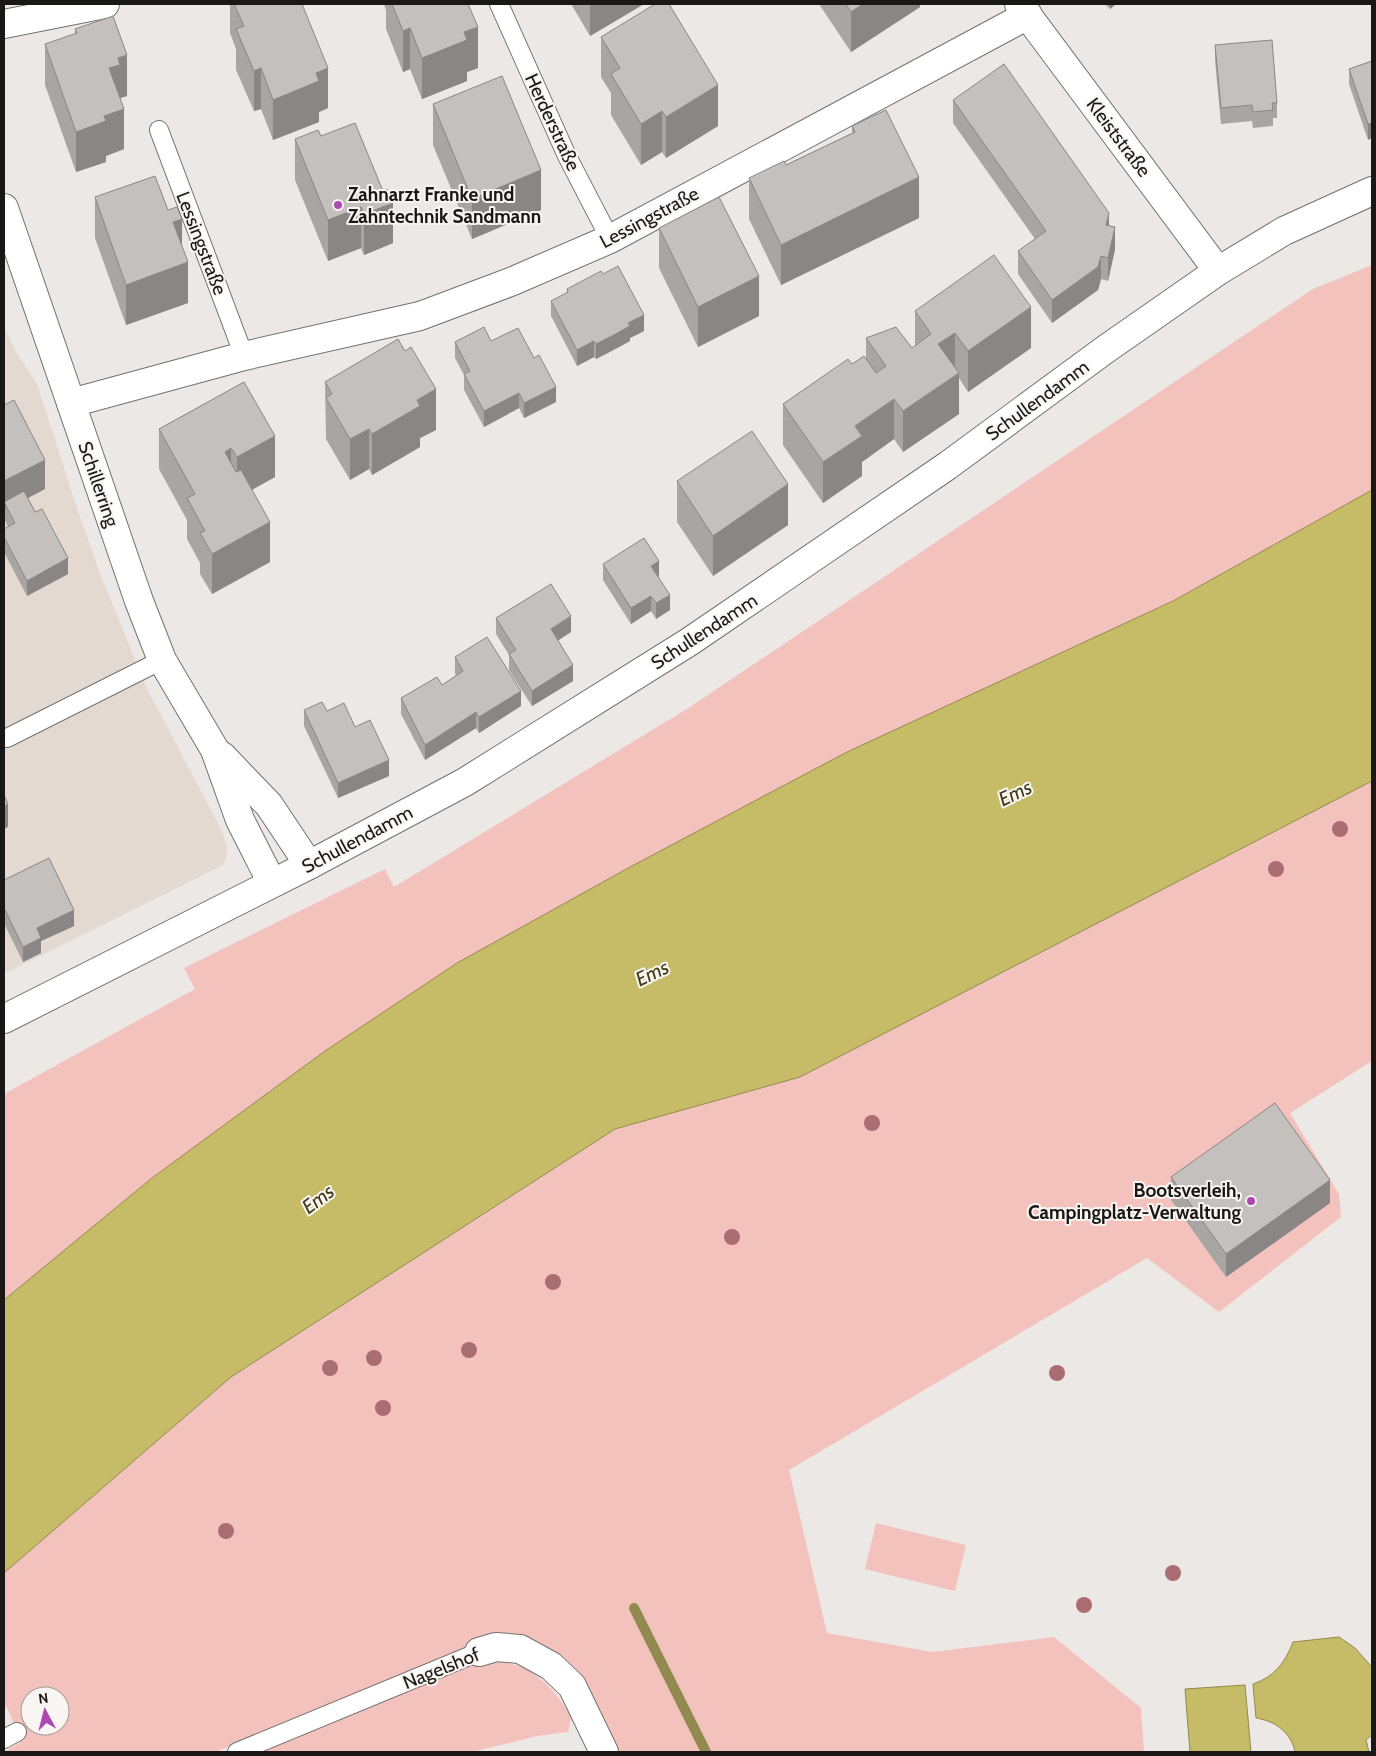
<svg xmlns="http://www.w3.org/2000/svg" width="1376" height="1756" viewBox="0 0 1376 1756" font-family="Cabin,sans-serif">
  <rect width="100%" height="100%" fill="#ece8e5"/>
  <polygon fill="#e3d9d1" points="4,327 17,354 37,384 75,502 99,571 146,687 222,831 227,848 226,858 223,865 6,973 4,968"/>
  <g fill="#f4c2bd" fill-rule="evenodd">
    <polygon points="1372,265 1372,490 1173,601 847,752 630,867 457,963 325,1051 152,1178 4,1300 4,1094 195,989 184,968 385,869 394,887 690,707 1313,289"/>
    <path d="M1372,781V1061L1290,1113L1339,1194L1341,1217L1219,1312L1147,1258L789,1470L827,1633L932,1652L1054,1637L1141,1708L1144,1752H619L576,1669L560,1654L534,1642L500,1633L216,1752H4L21,1742L7,1707L4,1710V1573L231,1377L615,1129L800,1077ZM30,1696H60V1726H30Z"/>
    <polygon points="876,1523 966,1545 955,1591 865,1569"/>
    <path d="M481,1660C523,1659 552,1681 571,1718L568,1732L537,1736L472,1752H259Z"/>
  </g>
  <g fill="#c6bb66" stroke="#928a4e">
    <polygon points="1372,490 1372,781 800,1077 615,1129 231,1377 4,1573 4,1300 152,1178 325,1051 457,963 630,867 847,752 1173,601"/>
    <path d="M1339,1637L1355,1648L1372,1667V1735L1366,1740L1369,1752H1295C1291,1732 1275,1721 1256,1718L1253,1684C1274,1677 1285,1663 1293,1642Z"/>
    <polygon points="1245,1685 1251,1752 1190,1752 1185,1689"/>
  </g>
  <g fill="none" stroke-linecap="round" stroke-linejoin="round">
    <polyline stroke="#928a4e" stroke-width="10" points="634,1608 706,1752"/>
    <g stroke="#74716e" stroke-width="20">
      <g id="service">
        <polyline points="499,4 567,156 610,239"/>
        <polyline points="159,130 244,356"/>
        <polyline points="7,738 162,660"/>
        <polyline points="4,1739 17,1732"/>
        <polyline points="237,1752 479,1652"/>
      </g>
    </g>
    <g stroke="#74716e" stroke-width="30">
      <g id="minor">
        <polyline points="1019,4 1218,271"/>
        <polyline points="4,24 105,4"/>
        <polyline points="4,208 139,601 162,660 215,750 240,820 272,883"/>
        <polyline points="71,403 244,356 420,316 513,281 610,239 1028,15"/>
        <polyline points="222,756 269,805 309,865"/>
        <polyline points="479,1652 496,1647 520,1649 551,1666 572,1686 604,1752"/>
      </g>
    </g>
    <g stroke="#74716e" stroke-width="30">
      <polyline id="tertiary" points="4,1019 309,865 465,782 689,642 947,466 1106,349 1218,271 1284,231 1372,191"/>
    </g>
    <use href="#service" stroke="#fff" stroke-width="18"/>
    <use href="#minor" stroke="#fff" stroke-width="28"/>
    <use href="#tertiary" stroke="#fff" stroke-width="28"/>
  </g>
  <g fill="#aa6e72">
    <circle cx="1340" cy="829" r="8"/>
    <circle cx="1276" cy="869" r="8"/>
    <circle cx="872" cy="1123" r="8"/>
    <circle cx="732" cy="1237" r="8"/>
    <circle cx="553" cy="1282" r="8"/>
    <circle cx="469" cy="1350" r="8"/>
    <circle cx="374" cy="1358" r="8"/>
    <circle cx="330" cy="1368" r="8"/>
    <circle cx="1057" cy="1373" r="8"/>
    <circle cx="383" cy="1408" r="8"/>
    <circle cx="226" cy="1531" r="8"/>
    <circle cx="1173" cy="1573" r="8"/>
    <circle cx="1084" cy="1605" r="8"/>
  </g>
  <g fill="#a9a5a3">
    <polygon points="230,4 302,4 328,108 319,112 319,122 273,140 261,109 254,111 236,70 236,49 230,33"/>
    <polygon points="384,4 468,4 478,68 467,72 467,81 422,99 410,69 403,72 386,29 386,10"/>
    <polygon points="571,4 644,4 590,36"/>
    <polygon points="819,4 920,4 920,7 851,52"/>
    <polygon points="1105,4 1116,4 1110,9"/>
    <polygon points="75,29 127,96 120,98 124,149 106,156 106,162 76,172 45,85 45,44 75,34"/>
    <polygon points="601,37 718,126 666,158 662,152 641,165 611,115 611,93 601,77"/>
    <polygon points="1215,45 1277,103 1277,118 1273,118 1273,126 1253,128 1252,121 1221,124 1215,60"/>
    <polygon points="1372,61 1368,140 1349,84 1349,69"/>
    <polygon points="953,100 1109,225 1115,249 1108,281 1101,279 1098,290 1052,323 1018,274 1018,251 1035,239 953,123"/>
    <polygon points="433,104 541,210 472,239 433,145"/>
    <polygon points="852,126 919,218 781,285 749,219 749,178 786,165 852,133"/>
    <polygon points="321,136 393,243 364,255 361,248 328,261 295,180 295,139"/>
    <polygon points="95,197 168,210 182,246 188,303 126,325 95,238"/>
    <polygon points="659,228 759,316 698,347 659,268"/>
    <polygon points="603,274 644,331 630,338 630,341 612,351 596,359 594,357 577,366 551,316 551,301 567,293 567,289"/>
    <polygon points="915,311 1031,348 968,392 959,378 959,414 903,452 894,439 862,462 862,476 823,503 783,445 783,404 852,364 866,359 866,338 912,348 915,346"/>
    <polygon points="491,341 556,402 524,418 519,408 484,427 464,390 464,375 455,358 455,342"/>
    <polygon points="244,382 275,477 252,490 270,562 212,594 200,574 200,563 187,539 187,520 159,469 159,429"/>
    <polygon points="325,382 436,430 420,438 420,447 372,475 369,469 350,480 326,439"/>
    <polygon points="4,405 45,489 28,498 68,574 27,596 4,552 4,529 8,527 4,518"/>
    <polygon points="677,481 788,525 713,576 677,522"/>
    <polygon points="603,564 659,577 658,577 670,610 656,619 651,611 631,624 603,580"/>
    <polygon points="496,618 571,632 558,640 573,681 532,706 509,670 509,655 496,634"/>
    <polygon points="455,657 521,706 479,733 476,728 425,760 401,714 401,698 442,685 456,676 455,673"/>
    <polygon points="304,710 327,711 355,727 389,776 338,798 304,726"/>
    <polygon points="4,880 74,926 41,941 41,953 23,962 4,923"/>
    <polygon points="1171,1177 1330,1203 1226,1277 1171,1200"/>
  </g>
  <g fill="#898685">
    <polygon points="590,4 644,4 590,36"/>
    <polygon points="863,4 920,4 920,7 851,52 851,12"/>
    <polygon points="1110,4 1116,4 1110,9"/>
    <polygon points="478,27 478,68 467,72 467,81 422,99 422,58 464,32"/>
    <polygon points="410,28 410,69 403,72 403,31"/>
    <polygon points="127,55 127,96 120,98 120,105 109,68 118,58"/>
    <polygon points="261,68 261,109 254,111 254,71"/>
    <polygon points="328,68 328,108 319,112 319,122 273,140 273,100 316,73"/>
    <polygon points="718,85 718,126 666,158 666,117"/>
    <polygon points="124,109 124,149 106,156 106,162 76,172 76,132 104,116"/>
    <polygon points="662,111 662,152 641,165 641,124"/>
    <polygon points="1372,123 1372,138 1368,140 1368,124"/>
    <polygon points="541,170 541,210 472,239 472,199"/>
    <polygon points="919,177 919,218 781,285 781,245"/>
    <polygon points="393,203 393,243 364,255 364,214"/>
    <polygon points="361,207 361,248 328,261 328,220"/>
    <polygon points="1109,213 1109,235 1106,225"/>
    <polygon points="182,219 182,260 173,222"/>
    <polygon points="1115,227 1115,249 1108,281 1108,258"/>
    <polygon points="1101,256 1101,279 1098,290 1052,323 1052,300"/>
    <polygon points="188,262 188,303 126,325 126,285"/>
    <polygon points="759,276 759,316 698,347 698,307"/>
    <polygon points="1031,307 1031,348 968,392 968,351"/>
    <polygon points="644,315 644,331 630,338 630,341 596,359 596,344 628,323"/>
    <polygon points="955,333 955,373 938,344"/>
    <polygon points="594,341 594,357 577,366 577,350"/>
    <polygon points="959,373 959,414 903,452 903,411"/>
    <polygon points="556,387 556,402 524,418 524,403"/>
    <polygon points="436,389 436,430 420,438 420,447 372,475 372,434 417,400"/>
    <polygon points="519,393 519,408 484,427 484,411"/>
    <polygon points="894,399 894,439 862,462 862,476 823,503 823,462 855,426"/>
    <polygon points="369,429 369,469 350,480 350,439"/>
    <polygon points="275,436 275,477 237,498 237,457"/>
    <polygon points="231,448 231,489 225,452"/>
    <polygon points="45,460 45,489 7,509 4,503 4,481"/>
    <polygon points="788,484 788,525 713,576 713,536"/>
    <polygon points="270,522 270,562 212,594 212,554"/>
    <polygon points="68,558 68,574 27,596 27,581"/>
    <polygon points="659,561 659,577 651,582 651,566"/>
    <polygon points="670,595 670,610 656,619 656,603"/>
    <polygon points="651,596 651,611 631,624 631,608"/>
    <polygon points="571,616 571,632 551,645 551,629"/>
    <polygon points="573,665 573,681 532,706 532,691"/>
    <polygon points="521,691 521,706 479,733 479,717"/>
    <polygon points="476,712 476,728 425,760 425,745"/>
    <polygon points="389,760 389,776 338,798 338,783"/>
    <polygon points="8,804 8,827 4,829 4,806"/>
    <polygon points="74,910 74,926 41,941 41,953 23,962 23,947 37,928"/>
    <polygon points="1330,1180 1330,1203 1226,1277 1226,1254"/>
  </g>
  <g fill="#c4c0be" stroke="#898685">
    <polygon points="234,4 302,4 328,68 316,73 319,81 273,100 261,68 254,71 236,29 244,26"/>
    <polygon points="392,4 468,4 478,27 464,32 467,40 422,58 410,28 403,31"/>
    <polygon points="655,4 669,4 718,85 666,117 662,111 641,124 611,74 620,68 601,37"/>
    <polygon points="846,4 863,4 851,12"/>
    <polygon points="113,16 127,55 118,58 120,65 109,68 124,109 104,116 106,121 76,132 45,44 77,33 75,29"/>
    <polygon points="1272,40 1277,103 1272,103 1273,110 1253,112 1252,105 1221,108 1215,45"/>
    <polygon points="1372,61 1372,123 1368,124 1349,69"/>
    <polygon points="1004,64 1109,213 1106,225 1115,227 1108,258 1101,256 1098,267 1052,300 1018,251 1046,231 953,100"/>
    <polygon points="502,76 541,170 472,199 433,104"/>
    <polygon points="886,110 919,177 781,245 749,178 784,161 786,165 855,132 852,126"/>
    <polygon points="355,123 383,191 387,189 393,203 364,214 361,207 328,220 295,139 318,130 321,136"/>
    <polygon points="155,176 168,210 177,207 182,219 173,222 188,262 126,285 95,197"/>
    <polygon points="719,197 759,276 698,307 659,228"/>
    <polygon points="994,255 1031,307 968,351 955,333 938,344 959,373 903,411 894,399 855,426 862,436 823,462 783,404 848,359 852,364 864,356 876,373 886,366 866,338 896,327 912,348 931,334 915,311"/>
    <polygon points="618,266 644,315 628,323 630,326 612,336 596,344 594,341 577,350 551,301 568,292 567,289 601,271 603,274"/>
    <polygon points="484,327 491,341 518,328 534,358 539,355 556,387 524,403 519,393 484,411 464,374 470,371 455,342"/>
    <polygon points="398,339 405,351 411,347 436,389 417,400 420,406 372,434 369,429 350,439 326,398 332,394 325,382"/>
    <polygon points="244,382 275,436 237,457 231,448 225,452 236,472 241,470 270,522 212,554 200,533 205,531 187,498 195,494 159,429"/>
    <polygon points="14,400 45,460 4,481 4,405"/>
    <polygon points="752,431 788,484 713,536 677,481"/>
    <polygon points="24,491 35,512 42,509 68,558 27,581 4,537 4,529 15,523 4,502"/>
    <polygon points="644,538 659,561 651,566 670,595 656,603 651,596 631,608 603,564"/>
    <polygon points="551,584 571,616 551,629 573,665 532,691 509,654 516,650 496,618"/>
    <polygon points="487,637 521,691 479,717 476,712 425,745 401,698 437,677 442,685 463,671 455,657"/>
    <polygon points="322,702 327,711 344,703 355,727 370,720 389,760 338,783 304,710"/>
    <polygon points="4,795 8,804 4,806"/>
    <polygon points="49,858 74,910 37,928 41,938 23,947 4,908 4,880"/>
    <polygon points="1275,1103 1330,1180 1226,1254 1171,1177"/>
  </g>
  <g fill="#ac49b0" stroke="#f9f5f2" stroke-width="2">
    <circle cx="338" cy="205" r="5"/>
    <circle cx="1251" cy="1201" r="5"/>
  </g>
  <g text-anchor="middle" stroke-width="4" stroke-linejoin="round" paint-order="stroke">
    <g font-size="19" fill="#191817" stroke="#f9f5f2">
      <text transform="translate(553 122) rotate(65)" y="7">Herderstraße</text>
      <text transform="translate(1119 137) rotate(53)" y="7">Kleiststraße</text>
      <text transform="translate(649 217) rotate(-28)" y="7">Lessingstraße</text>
      <text transform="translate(202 243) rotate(69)" y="7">Lessingstraße</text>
      <text transform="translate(1037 400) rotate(-36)" y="7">Schullendamm</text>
      <text transform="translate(99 484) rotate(71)" y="7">Schillerring</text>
      <text transform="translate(704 631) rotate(-33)" y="7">Schullendamm</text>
      <text transform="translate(357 839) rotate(-28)" y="7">Schullendamm</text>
      <text transform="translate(441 1668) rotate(-22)" y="7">Nagelshof</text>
    </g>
    <g font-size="19" font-weight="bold" fill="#191817" stroke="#f9f5f2" text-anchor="start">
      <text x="348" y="201">Zahnarzt Franke und<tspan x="348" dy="22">Zahntechnik Sandmann</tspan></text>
      <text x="1241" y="1197" text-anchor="end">Bootsverleih,<tspan x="1241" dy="22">Campingplatz-Verwaltung</tspan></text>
    </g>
    <g font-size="20" font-style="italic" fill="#3f3a15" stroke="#f9f5f2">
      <text transform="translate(1015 793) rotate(-26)" y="7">Ems</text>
      <text transform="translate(652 973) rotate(-26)" y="7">Ems</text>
      <text transform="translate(318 1199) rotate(-37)" y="7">Ems</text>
    </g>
  </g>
  <rect width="1376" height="1756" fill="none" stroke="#191817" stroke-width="10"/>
  <g transform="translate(45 1711) rotate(353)"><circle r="24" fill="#f9f5f2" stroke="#9f9d9a"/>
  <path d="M0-4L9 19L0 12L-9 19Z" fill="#ac49b0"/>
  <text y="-8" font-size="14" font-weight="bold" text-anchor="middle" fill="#191817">N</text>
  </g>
</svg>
